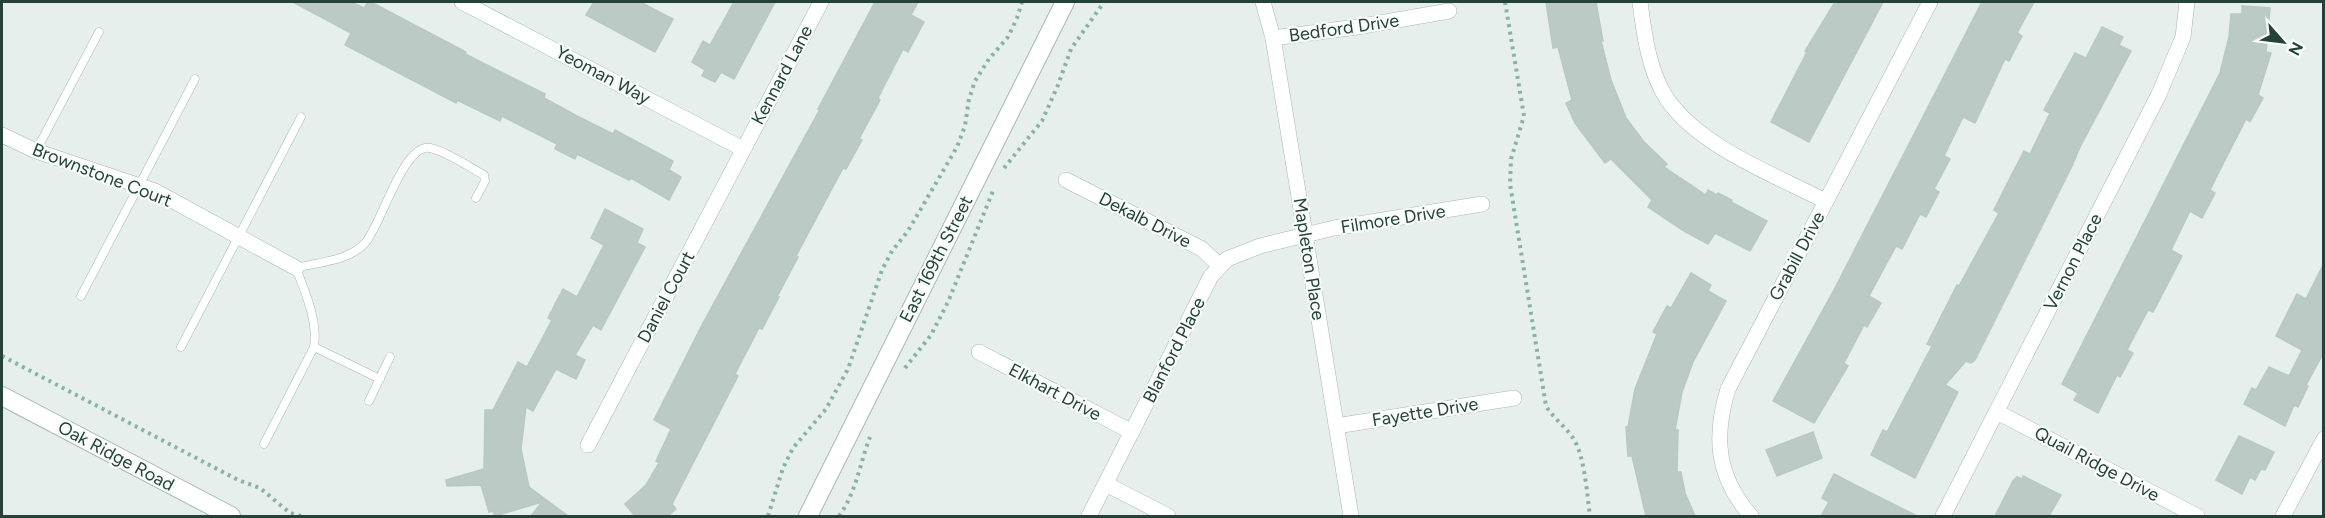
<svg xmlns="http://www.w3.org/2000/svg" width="2325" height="518" viewBox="0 0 2325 518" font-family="Figtree,sans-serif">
  <rect width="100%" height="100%" fill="#e6efeb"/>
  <g fill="#bbcac4" stroke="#b8c9c2" stroke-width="1.5">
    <polygon points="293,2 351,2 364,8 368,2 371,2 466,52 465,54 545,94 544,98 577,116 613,134 615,130 673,161 669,170 681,177 669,200 631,178 629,180 577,154 575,159 555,149 557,144 502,116 500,121 457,100 456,103 345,45 351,33"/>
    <polygon points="594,2 640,2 673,19 655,52 586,15"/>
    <polygon points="734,2 775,2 734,79 721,72 715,82 702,76 705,70 692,62 703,41 710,45"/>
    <polygon points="875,2 918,2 911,15 924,22 908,52 903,49 878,98 880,100 859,139 862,140 846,169 843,168 796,256 798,257 777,297 779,297 762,329 759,328 735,374 738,376 672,504 676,509 668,516 635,516 625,504 646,485 659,463 656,461 671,429 654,420 702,325 820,109 818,109"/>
    <polygon points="1546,2 1596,2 1603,41 1601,41 1611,80 1626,118 1644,142 1667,164 1664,167 1706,195 1708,190 1717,195 1718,193 1732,200 1731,202 1767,221 1750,251 1715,233 1708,244 1684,231 1648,207 1652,200 1611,159 1605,163 1575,123 1566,103 1572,100 1558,47 1553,48"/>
    <polygon points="1835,2 1883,2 1809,142 1771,122 1807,52 1805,51"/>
    <polygon points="1982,2 2034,2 2017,33 2022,36 2009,61 2005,59 1975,123 1963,117 1944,156 1950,159 1934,189 1939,192 1926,217 1920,214 1902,249 1896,246 1869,296 1881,303 1867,327 1864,325 1844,363 1848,366 1814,423 1773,401 1835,288"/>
    <polygon points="2242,6 2270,8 2266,52 2271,53 2258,95 2263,98 2250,122 2246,119 2226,158 2210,190 2215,193 2202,218 2190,211 2171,250 2182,256 2153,312 2148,310 2127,350 2133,353 2120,377 2117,375 2098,413 2074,400 2078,393 2062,384 2220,73 2229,37 2231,14 2242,14"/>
    <polygon points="2102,27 2123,37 2119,45 2131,51 2080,147 2073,164 1975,360 1971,363 1966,361 1945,385 1958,392 1915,478 1871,455 1883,430 1887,432 1932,346 1927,344 1957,285 1959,286 1999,213 1994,210 2011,176 2024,151 2030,154 2050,113 2044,110 2075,53 2086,58"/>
    <polygon points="605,209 643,229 637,243 645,247 601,330 593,325 575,355 585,360 576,379 556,369 533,411 526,407 521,449 529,487 568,516 531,516 542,502 495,516 493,511 489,512 481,485 447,486 446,480 484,469 485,410 493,410 518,362 527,367 552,320 548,318 563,289 577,297 604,245 591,238"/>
    <polygon points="2324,263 2324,352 2306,385 2308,386 2298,407 2294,405 2285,426 2244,404 2252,388 2256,390 2269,367 2289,376 2302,350 2276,336 2297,294 2306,299"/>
    <polygon points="1691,273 1711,285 1708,291 1726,301 1693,362 1682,392 1675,430 1678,430 1677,472 1681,472 1685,493 1695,516 1646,516 1632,456 1628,456 1626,427 1628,427 1635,389 1657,334 1653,332 1667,306 1671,308"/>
    <polygon points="1813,432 1822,458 1777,476 1766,450"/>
    <polygon points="2239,436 2274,452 2265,470 2261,469 2255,480 2250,477 2242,494 2216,480"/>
    <polygon points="1834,474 1857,486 1917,516 1821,516 1829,502 1822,498"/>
    <polygon points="2023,476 2061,495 2049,516 1995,516 2013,481 2017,477 2022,479"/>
  </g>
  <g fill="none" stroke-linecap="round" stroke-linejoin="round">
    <g stroke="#a8b8b2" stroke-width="9">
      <g id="service">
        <polyline points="36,151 99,32"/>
        <polyline points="81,296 195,79"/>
        <polyline points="181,347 301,117"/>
        <polyline points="314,347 380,379"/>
        <polyline points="369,401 390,357"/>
        <path d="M264,444L314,347C318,320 305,292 296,268C319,262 349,261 365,243C381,226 403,143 430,148C446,151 469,167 484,175L485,181L476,198"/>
      </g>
    </g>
    <g stroke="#a8b8b2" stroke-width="16">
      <g id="minor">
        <polyline points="462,2 743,149"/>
        <polyline points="1263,2 1273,38 1351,516"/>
        <path d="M1640,2C1644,34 1649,72 1667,99C1700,147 1775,175 1825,201"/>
        <polyline points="1273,38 1357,27 1449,11"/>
        <polyline points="2,135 36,151 155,191 296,268"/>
        <polyline points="1066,180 1202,249 1220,266"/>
        <polyline points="979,352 1132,432"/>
        <polyline points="1997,412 2197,516"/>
        <polyline points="1336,426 1514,398"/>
        <polyline points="588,445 821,2"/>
        <polyline points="1106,484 1168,516"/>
        <polyline points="1089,516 1211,276 1227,259 1260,246 1334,228 1482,204"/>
        <path d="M1751,516C1717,477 1713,438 1728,389L1930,2"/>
        <polyline points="1943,516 2159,94 2183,37 2187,2"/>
        <polyline points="2283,516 2324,439"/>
      </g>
    </g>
    <g stroke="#a8b8b2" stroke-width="20">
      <g id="tertiary">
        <polyline points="2,396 231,516"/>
        <polyline points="808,516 1065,2"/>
      </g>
    </g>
    <g stroke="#86b3a5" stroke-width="4" stroke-dasharray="3 4.5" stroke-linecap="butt">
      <path d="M1505,2L1524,116L1511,159L1510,184L1546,406C1554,419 1566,427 1573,438C1585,456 1587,495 1590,516"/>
      <polyline points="1004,168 1042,121 1058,85 1071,49 1104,2"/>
      <polyline points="2,356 238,480 260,488 290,513 301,516"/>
      <polyline points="905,368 931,335 948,302 993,191"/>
      <polyline points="768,516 783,468 793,448 826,409 848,369 882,270 892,251 908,231 957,147 965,126 969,99 975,81 989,59 1008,37 1017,18 1022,2"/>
      <path d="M839,516C856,493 860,463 870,437"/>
    </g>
    <use href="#service" stroke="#fff" stroke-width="8"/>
    <use href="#minor" stroke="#fff" stroke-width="15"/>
    <use href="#tertiary" stroke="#fff" stroke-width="18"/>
  </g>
  <g text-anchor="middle" stroke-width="4.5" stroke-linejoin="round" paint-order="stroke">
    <g font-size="18" fill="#24423a" stroke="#f7fbf9">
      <text transform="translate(1344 28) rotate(-8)" y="6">Bedford Drive</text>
      <text transform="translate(603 75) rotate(28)" y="6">Yeoman Way</text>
      <text transform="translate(782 75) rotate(-62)" y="6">Kennard Lane</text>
      <text transform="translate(102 175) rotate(21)" y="6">Brownstone Court</text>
      <text transform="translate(1393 219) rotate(-9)" y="6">Filmore Drive</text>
      <text transform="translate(1145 220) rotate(27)" y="6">Dekalb Drive</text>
      <text transform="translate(1797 256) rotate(-62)" y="6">Grabill Drive</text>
      <text transform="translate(936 259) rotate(-63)" y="6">East 169th Street</text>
      <text transform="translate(1309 259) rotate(81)" y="6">Mapleton Place</text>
      <text transform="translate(2073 262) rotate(-63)" y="6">Vernon Place</text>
      <text transform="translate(666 297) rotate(-62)" y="6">Daniel Court</text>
      <text transform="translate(1174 350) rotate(-63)" y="6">Blanford Place</text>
      <text transform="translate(1055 392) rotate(28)" y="6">Elkhart Drive</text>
      <text transform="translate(1425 412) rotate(-9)" y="6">Fayette Drive</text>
      <text transform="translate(116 456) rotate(28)" y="6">Oak Ridge Road</text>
      <text transform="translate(2097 464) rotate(28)" y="6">Quail Ridge Drive</text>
    </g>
  </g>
  <rect width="2325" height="518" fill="none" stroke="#24423a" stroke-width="6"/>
  <g transform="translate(2283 42) rotate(118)" stroke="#f7fbf9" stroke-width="4.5" paint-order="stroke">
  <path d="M0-4.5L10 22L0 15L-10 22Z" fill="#24423a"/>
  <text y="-9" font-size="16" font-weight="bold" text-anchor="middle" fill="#24423a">N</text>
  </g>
</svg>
